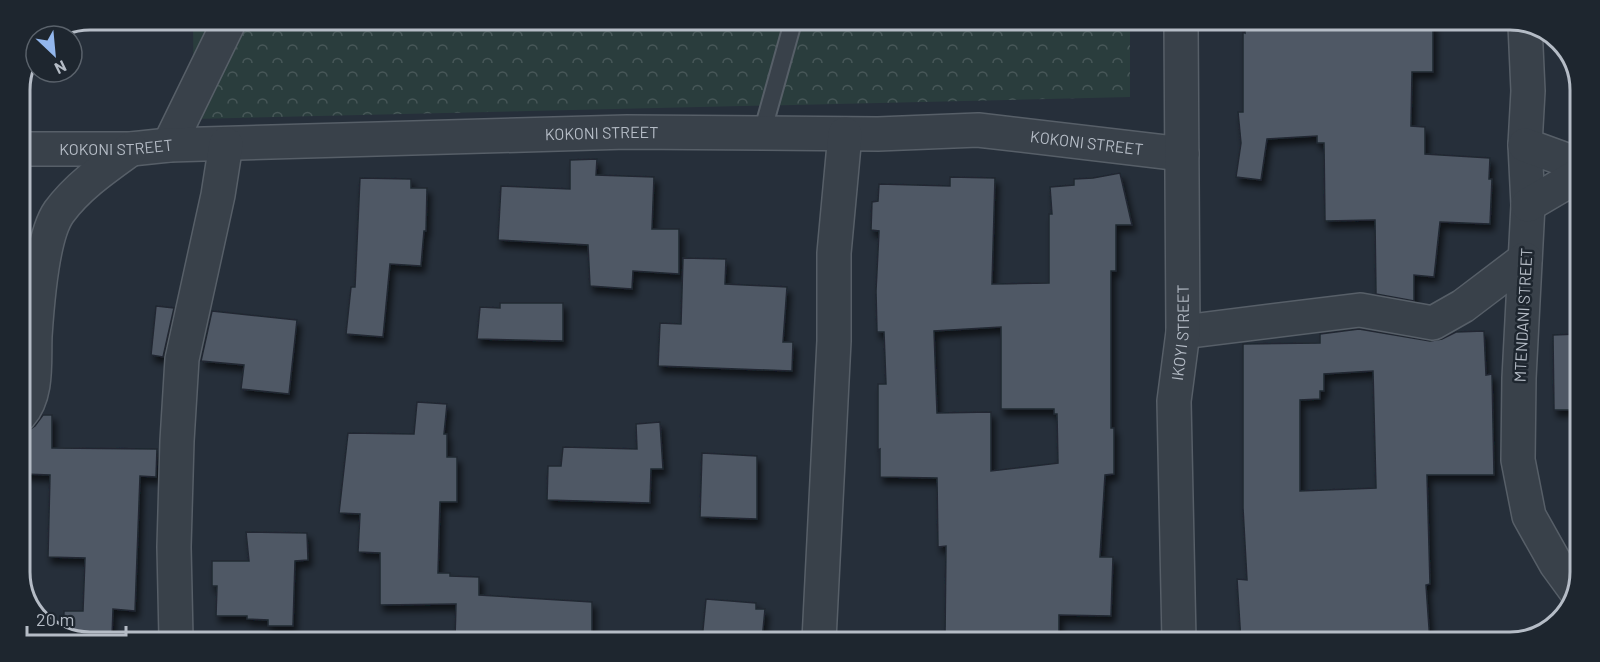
<svg xmlns="http://www.w3.org/2000/svg" width="1600" height="662" viewBox="0 0 1600 662" font-family="Barlow,sans-serif">
  <defs>
    <pattern id="park-crowns" width="20" height="18" patternUnits="userSpaceOnUse" patternTransform="scale(1.5)"><rect width="20" height="18" fill="#2a3d3d"/><path d="M2 6a3 3 0 1 1 6 0M12 15a3 3 0 1 1 6 0" fill="none" stroke="#475758"/></pattern>
    <filter id="shadow"><feDropShadow dx="3.5" dy="6" stdDeviation="3" flood-color="#0009"/></filter>
  </defs>
  <rect width="100%" height="100%" fill="#262f3a"/>
  <polygon fill="url(#park-crowns)" points="193,20 1130,23 1130,97 194,119"/>
  <g fill="#4f5865" stroke="#202831" stroke-width="1.5" fill-rule="evenodd" filter="url(#shadow)">
    <polygon points="1245,24 1433,24 1433,72 1412,72 1411,126 1425,127 1425,154 1490,158 1489,179 1492,179 1490,224 1440,222 1434,277 1414,275 1414,301 1376,294 1375,220 1325,221 1324,143 1317,143 1317,136 1267,139 1261,180 1236,177 1241,143 1238,112 1243,112 1243,32 1245,33"/>
    <polygon points="597,159 596,175 654,177 652,229 679,229 679,274 633,271 632,289 590,286 588,245 498,240 501,186 570,189 570,160"/>
    <path d="M1120,173L1132,225H1116V271H1111V428H1114V474L1105,475L1100,557H1113L1111,616L1059,615V641L945,640L946,546L938,547L937,478L880,477V449L878,450V384H886L884,332H877L876,291L879,231L871,230L872,202L878,201L879,184L950,186V177L995,178L992,284L1049,283V214H1052L1050,187L1074,185V179L1093,178ZM1001,327V409H1054V414H1057L1058,463L991,471V412L937,413L934,331Z"/>
    <polygon points="360,178 411,179 411,188 427,188 426,231 424,231 421,266 390,264 383,337 346,334 351,287 355,287"/>
    <polygon points="683,258 726,259 725,284 787,287 783,342 793,342 792,371 658,366 660,323 681,324"/>
    <polygon points="500,303 563,303 563,341 477,339 480,307 500,308"/>
    <polygon points="156,306 174,308 163,357 151,355"/>
    <polygon points="212,311 297,320 289,394 241,389 244,365 201,361"/>
    <path d="M1359,329L1430,341L1442,339L1456,332L1484,331L1486,375L1492,374L1494,475H1427L1430,584L1426,585L1430,642H1241L1237,579L1247,580L1243,508V344L1320,343V334ZM1373,371L1376,488L1300,491V400L1320,399V391H1324V374Z"/>
    <polygon points="1578,334 1577,410 1554,410 1553,335"/>
    <polygon points="417,402 447,404 444,434 447,434 447,457 457,457 457,502 440,502 438,573 450,573 450,576 479,577 479,595 592,602 592,639 455,639 456,604 380,605 380,553 358,552 360,514 339,513 348,433 414,434"/>
    <polygon points="43,415 52,415 52,448 157,449 156,477 140,476 135,611 113,609 112,637 63,637 64,611 83,611 85,558 48,557 50,475 24,474 24,433 35,426"/>
    <polygon points="660,422 663,469 651,469 650,503 547,500 548,466 561,466 563,447 637,449 636,424"/>
    <polygon points="702,453 757,456 757,519 700,517"/>
    <polygon points="246,532 307,533 308,560 295,561 293,626 268,626 268,620 247,619 247,616 216,616 217,586 212,586 212,561 249,561"/>
    <polygon points="706,599 756,603 756,609 765,609 762,640 702,640"/>
  </g>
  <g fill="none" stroke-linecap="round" stroke-linejoin="round">
    <g stroke="#575f68" stroke-width="20">
      <polyline id="service" points="762,133 793,22"/>
    </g>
    <g stroke="#575f68" stroke-width="36">
      <g id="minor">
        <polyline points="1525,25 1528,91 1525,145 1528,205 1519,378 1518,460 1529,516 1556,564 1575,590"/>
        <polyline points="169,145 230,20"/>
        <polyline points="1525,145 1580,165"/>
        <path id="s1" d="M20,149H131L169,145L627,132L878,134L978,130L1182,154"/>
        <polyline points="1528,205 1579,175"/>
        <polyline points="1183,332 1360,310 1433,323 1463,306 1525,259"/>
        <path d="M20,415C38,395 34,362 35,336C37,306 42,236 59,212C78,186 106,167 131,149"/>
        <polyline points="176,638 174,547 177,441 182,359 218,195 226,144"/>
        <polyline points="819,640 834,341 834,253 845,134"/>
        <path id="s2" d="M1179,641L1174,401L1183,332L1181,23"/>
      </g>
    </g>
    <use href="#service" stroke="#39414a" stroke-width="16"/>
    <use href="#minor" stroke="#39414a" stroke-width="33"/>
  </g>
  <g text-anchor="middle" stroke-width="5" stroke-linejoin="round" paint-order="stroke">
    <g font-size="16" fill="#b5bcc6" stroke="#1e262f">
      <text dy="6" stroke="none"><textPath href="#s1" startOffset="582">KOKONI STREET</textPath></text>
      <text dy="6" stroke="none"><textPath href="#s1" startOffset="1068">KOKONI STREET</textPath></text>
      <text dy="6" stroke="none"><textPath href="#s1" startOffset="96">KOKONI STREET</textPath></text>
      <text transform="translate(1523 315) rotate(-87)" y="6">MTENDANI STREET</text>
      <text dy="6" stroke="none"><textPath href="#s2" startOffset="309">IKOYI STREET</textPath></text>
    </g>
  </g>
  <path d="M0 0H1600V662H0ZM90 30H1510A60 60 0 0 1 1570 90V572A60 60 0 0 1 1510 632H90A60 60 0 0 1 30 572V90A60 60 0 0 1 90 30Z" fill="#1e262f" fill-rule="evenodd"/>
  <path fill="none" stroke="#b5bcc6" stroke-width="3" d="M90 30H1510A60 60 0 0 1 1570 90V572A60 60 0 0 1 1510 632H90A60 60 0 0 1 30 572V90A60 60 0 0 1 90 30Z"/>
  <g transform="translate(54 54) rotate(154)"><circle r="28" fill="#1e262f" stroke="#5a626b" stroke-width="1.5"/>
  <path d="M0-4.5L10 22L0 15L-10 22Z" fill="#93b7ed"/>
  <text y="-9" font-size="16" font-weight="bold" text-anchor="middle" fill="#b5bcc6">N</text>
  </g>
  <path d="M27 626v9h99v-9" fill="none" stroke="#b5bcc6" stroke-width="3"/>
  <text x="36" y="626" font-size="18" fill="#b5bcc6" stroke="#1e262f" stroke-width="4.5" paint-order="stroke">20 m</text>
</svg>
